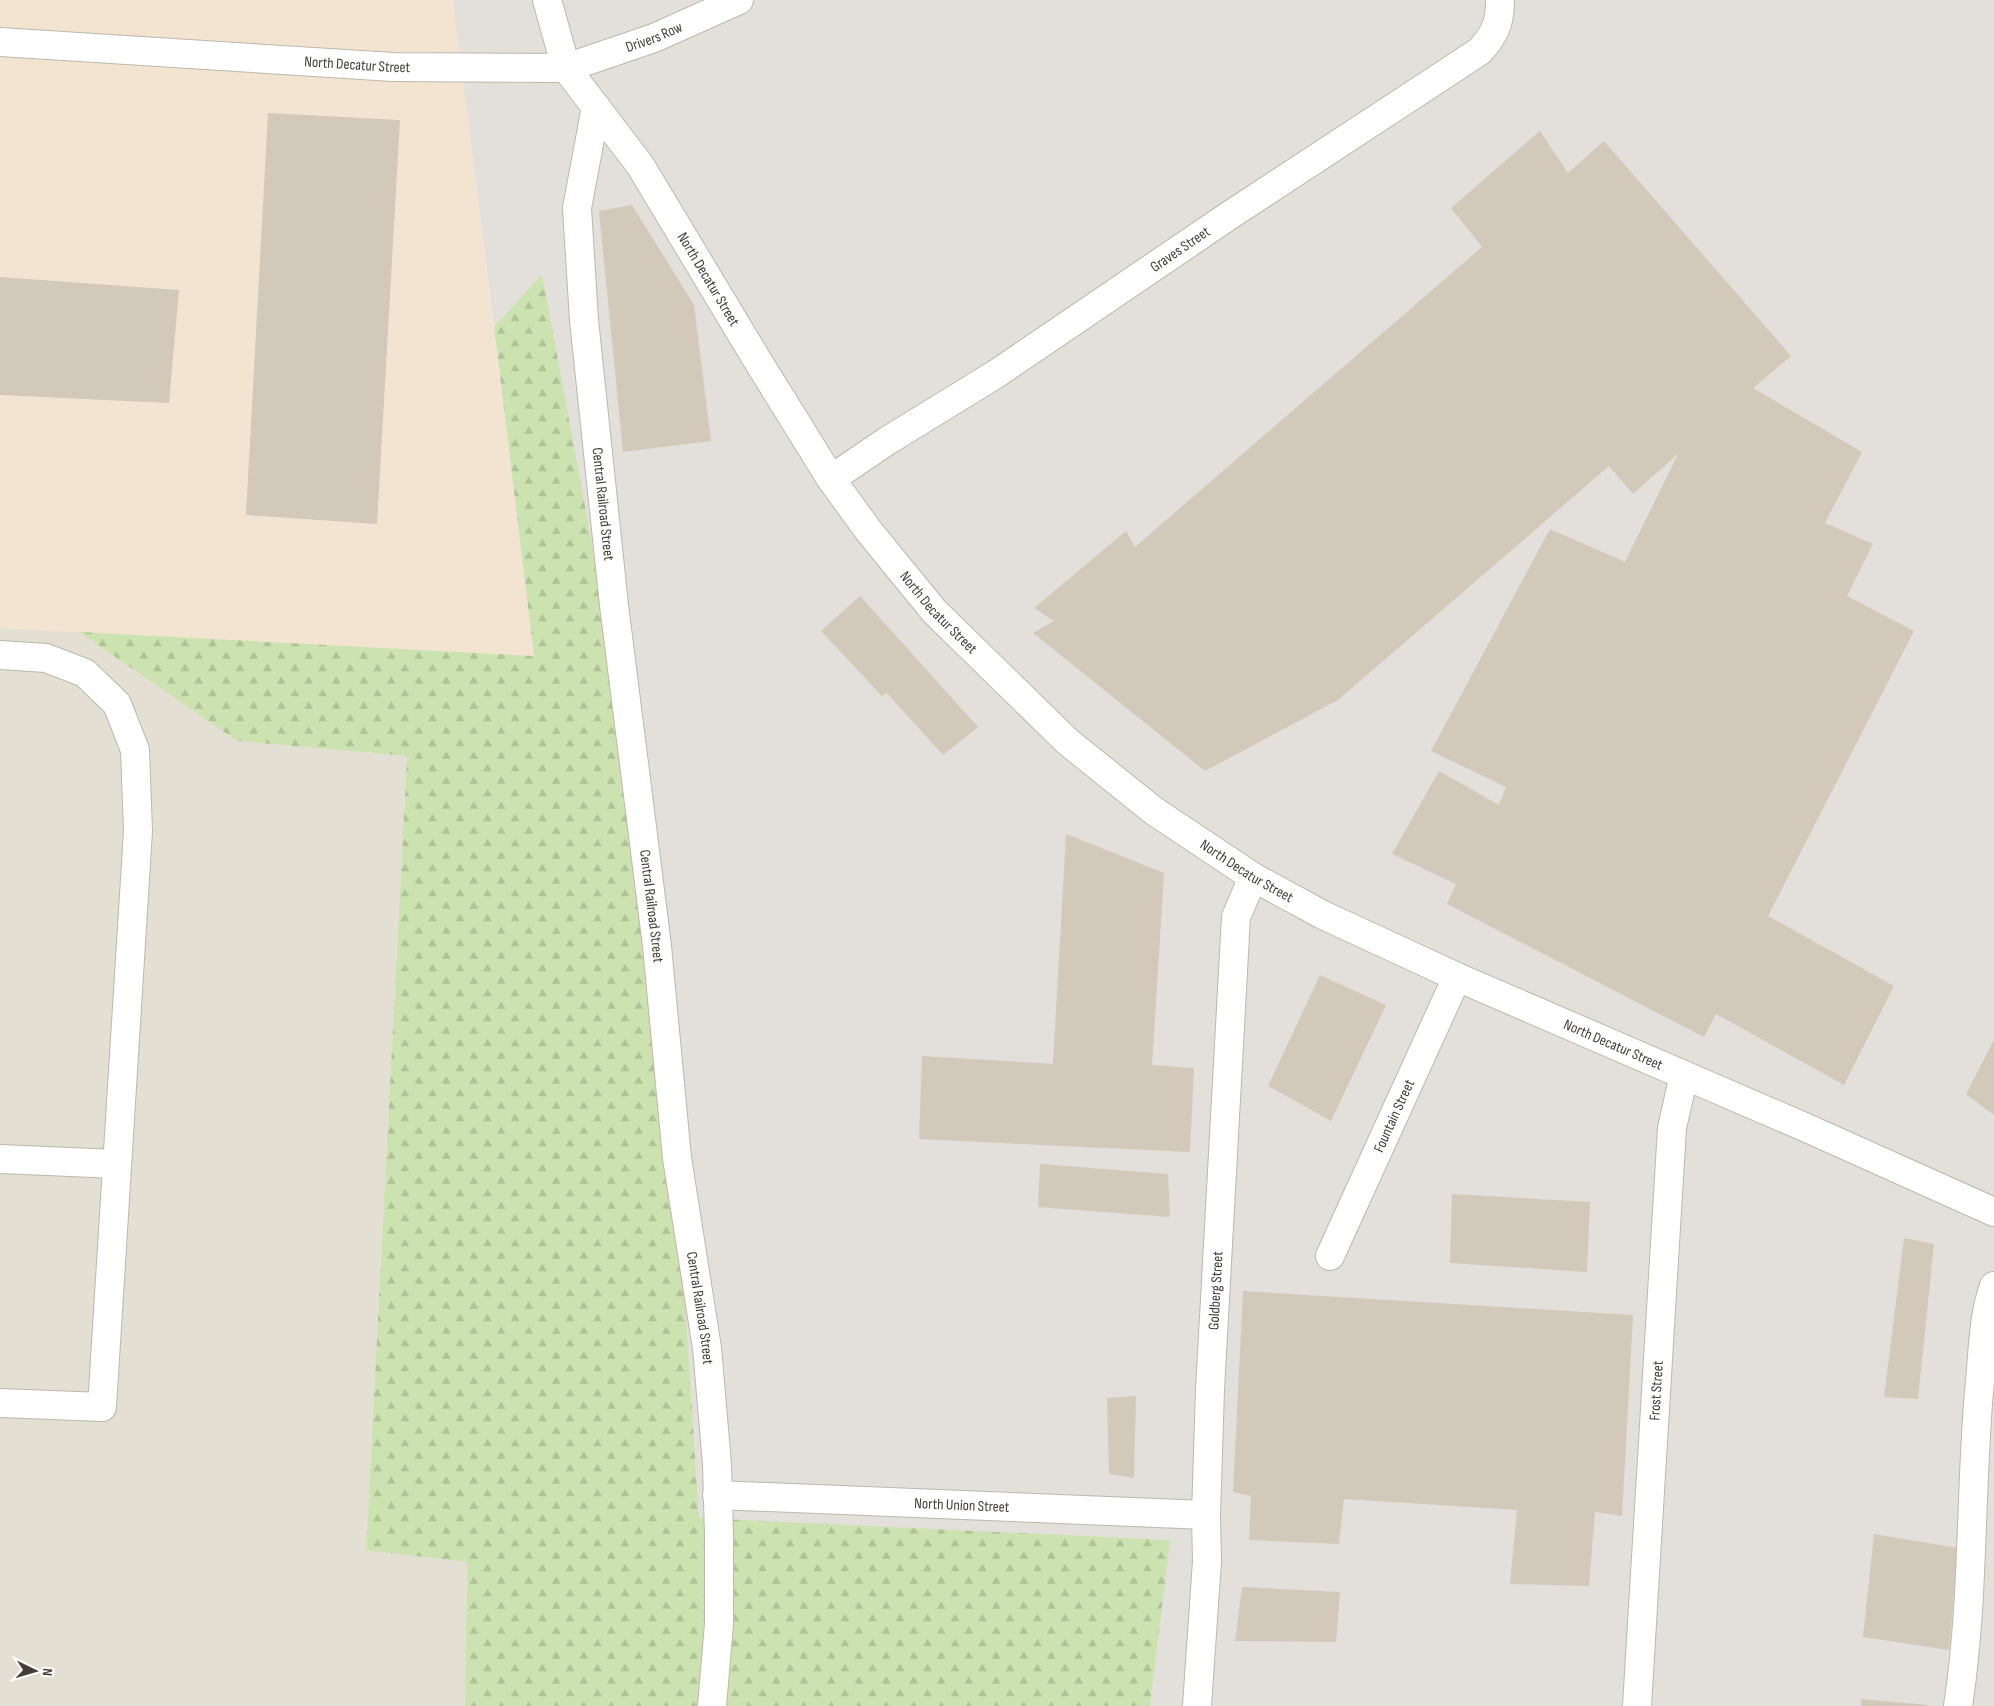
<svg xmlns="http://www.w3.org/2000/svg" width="1994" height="1706" viewBox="0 0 1994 1706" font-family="'Sofia Sans Condensed',sans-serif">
  <defs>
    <pattern id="forest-firs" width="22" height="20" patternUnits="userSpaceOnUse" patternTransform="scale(1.25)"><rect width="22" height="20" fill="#cce2b0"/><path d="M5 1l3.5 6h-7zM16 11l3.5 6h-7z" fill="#b0c398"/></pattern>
  </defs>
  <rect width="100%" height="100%" fill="#f1ede5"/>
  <polygon fill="#e4dfd3" points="0,628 79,632 237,741 407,756 366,1549 467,1562 465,1706 0,1706"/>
  <polygon fill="#f2e4d1" points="0,0 453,0 534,657 0,628"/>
  <polygon fill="#e3dfda" points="453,0 1994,0 1994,1706 1150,1706 1169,1540 699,1519 683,1271 542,274 494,327"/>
  <polygon fill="url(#forest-firs)" points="542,274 592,544 683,1271 699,1518 1170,1540 1150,1706 465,1706 467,1562 366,1550 407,756 237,741 79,632 534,656 494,327"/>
  <g fill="#d2c9bb">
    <polygon points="268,113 400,120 377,524 246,515"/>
    <polygon points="1540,131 1568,173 1604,141 1791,356 1753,388 1862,452 1825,523 1873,544 1847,596 1914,631 1768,916 1894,986 1844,1085 1716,1014 1704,1037 1447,904 1456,884 1392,854 1439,771 1499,805 1506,787 1431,751 1550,529 1625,562 1678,454 1633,494 1609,466 1338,700 1205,771 1033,633 1054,621 1034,608 1126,531 1135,547 1482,247 1451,208"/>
    <polygon points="632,205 694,305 711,441 623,452 599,211"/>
    <polygon points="0,277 179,290 169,403 0,395"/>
    <polygon points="860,596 978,727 943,755 887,693 882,696 821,631"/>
    <polygon points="1066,834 1164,873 1152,1065 1194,1068 1190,1152 919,1139 922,1056 1053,1064"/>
    <polygon points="1320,975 1386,1005 1331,1121 1268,1086"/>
    <polygon points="1994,1040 1994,1115 1966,1094"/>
    <polygon points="1040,1164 1168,1174 1170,1217 1038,1207"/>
    <polygon points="1452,1194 1590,1202 1587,1272 1450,1263"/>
    <polygon points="1904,1238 1934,1244 1918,1399 1884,1397"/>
    <polygon points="1243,1291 1633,1315 1622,1516 1595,1512 1589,1586 1510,1584 1517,1510 1344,1499 1339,1544 1249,1540 1251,1496 1233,1492"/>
    <polygon points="1136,1396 1134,1478 1109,1474 1107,1398"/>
    <polygon points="1874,1534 1958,1548 1949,1650 1863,1637"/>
    <polygon points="1242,1587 1340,1592 1336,1642 1235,1641"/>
    <polygon points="1861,1699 1928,1705 1928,1706 1861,1706"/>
  </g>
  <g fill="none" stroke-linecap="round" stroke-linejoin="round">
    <g stroke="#beb8ab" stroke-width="30">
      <g id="minor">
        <path id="s1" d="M547,0L566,68L654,38L739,0"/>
        <path id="s2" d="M0,42L393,67L566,68L640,165L759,363L831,479L868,530L934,611L1068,742L1154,811L1253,877L1323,915L1457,977L1809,1129L1994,1212"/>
        <path id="s3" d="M596,107L577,208L584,320L614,605L657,946L677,1158L707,1348L717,1464L719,1535V1624L712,1706"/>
        <path id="s4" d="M831,479L887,441L996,374L1230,215L1480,51C1495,34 1500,23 1500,0"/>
        <polyline points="0,655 46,658 85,673 117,704 135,750 138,831 102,1407 0,1403"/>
        <polyline points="0,1159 117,1164"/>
        <path id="s5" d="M1330,1256L1457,977"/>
        <path id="s6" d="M717,1495L1206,1515"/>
        <path id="s7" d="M1197,1706L1207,1561L1206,1515L1210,1390L1236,917L1253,877"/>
        <path id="s8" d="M1637,1706L1672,1128L1684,1075"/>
        <path d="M1958,1706C1974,1602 1970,1496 1979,1391C1983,1357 1982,1319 1994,1286"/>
      </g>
    </g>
    <use href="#minor" stroke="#fff" stroke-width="28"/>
  </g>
  <g text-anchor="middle" stroke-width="4" stroke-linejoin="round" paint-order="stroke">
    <g font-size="15" fill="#433d35" stroke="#fff">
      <text dy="5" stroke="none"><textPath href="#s1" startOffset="164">Drivers Row</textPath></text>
      <text dy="5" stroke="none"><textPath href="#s2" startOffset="358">North Decatur Street</textPath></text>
      <text dy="5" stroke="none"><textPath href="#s4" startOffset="418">Graves Street</textPath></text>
      <text dy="5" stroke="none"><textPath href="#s2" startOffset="822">North Decatur Street</textPath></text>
      <text dy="5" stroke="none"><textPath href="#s3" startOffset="400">Central Railroad Street</textPath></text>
      <text dy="5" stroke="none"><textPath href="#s2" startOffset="1228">North Decatur Street</textPath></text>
      <text dy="5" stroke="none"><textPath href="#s2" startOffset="1632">North Decatur Street</textPath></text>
      <text dy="5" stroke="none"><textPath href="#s3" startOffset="805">Central Railroad Street</textPath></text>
      <text dy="5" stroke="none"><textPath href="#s2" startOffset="2038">North Decatur Street</textPath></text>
      <text dy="5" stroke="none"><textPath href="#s5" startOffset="154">Fountain Street</textPath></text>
      <text dy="5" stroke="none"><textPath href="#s7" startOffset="416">Goldberg Street</textPath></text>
      <text dy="5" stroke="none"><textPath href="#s3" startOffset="1210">Central Railroad Street</textPath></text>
      <text dy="5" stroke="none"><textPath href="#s8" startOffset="316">Frost Street</textPath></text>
      <text dy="5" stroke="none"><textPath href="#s6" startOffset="245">North Union Street</textPath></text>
    </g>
  </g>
  <g transform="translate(35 1671) rotate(95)" stroke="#ffffff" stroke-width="4" paint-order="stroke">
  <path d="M0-4L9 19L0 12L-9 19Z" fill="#433d35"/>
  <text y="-8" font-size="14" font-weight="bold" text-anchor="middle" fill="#433d35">N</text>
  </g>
</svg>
